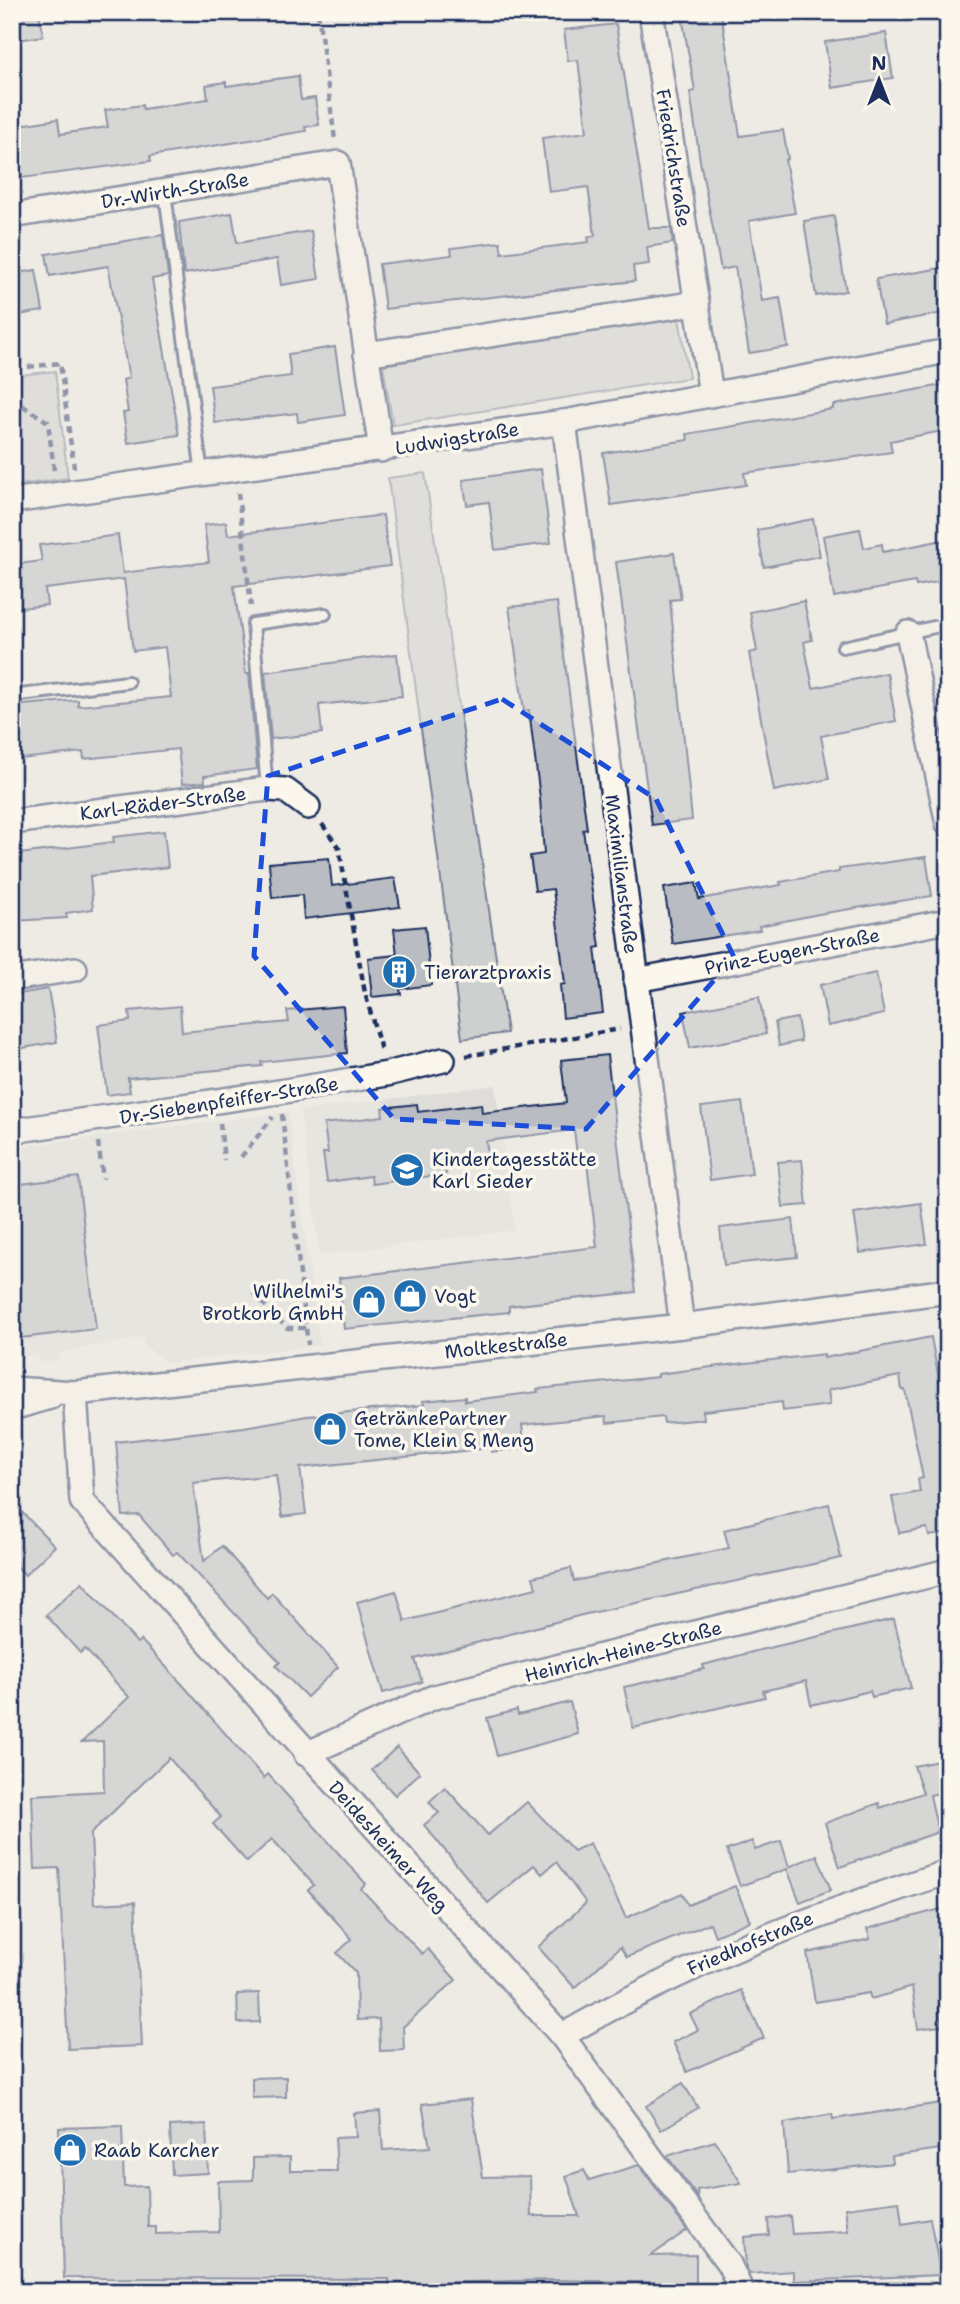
<svg xmlns="http://www.w3.org/2000/svg" width="960" height="2304" viewBox="0 0 960 2304" font-family="'Shantell Sans',sans-serif">
  <rect width="100%" height="100%" fill="#eeebe4"/>
  <filter id="ink" filterUnits="userSpaceOnUse"><feTurbulence type="fractalNoise" baseFrequency=".0143" numOctaves="2"/><feDisplacementMap in="SourceGraphic" scale="14" xChannelSelector="R" yChannelSelector="G"/><feConvolveMatrix kernelMatrix="1 2 1 2 8 2 1 2 1" color-interpolation-filters="sRGB"/></filter>
  <g filter="url(#ink)">
    <g fill="#deddda">
      <polygon points="495,1085 515,1230 320,1255 300,1111"/>
      <polygon points="288,1112 320,1345 167,1363 144,1345 143,1337 58,1353 59,1360 40,1362 39,1355 12,1358 12,1148"/>
    </g>
    <g fill="#cecfcf" stroke="#747f96" stroke-width="2">
      <polygon points="679,318 689,378 393,425 383,365"/>
      <polygon points="55,371 68,478 12,486 12,376"/>
      <polygon points="425,473 507,1033 462,1039 388,478"/>
    </g>
    <g fill="#b9bcc3" stroke="#1b2f5e" stroke-width="2">
      <polygon points="12,12 39,12 43,36 12,41"/>
      <polygon points="703,12 721,12 740,136 783,130 788,159 785,160 795,213 749,221 762,301 780,298 788,347 749,353 735,267 721,270 700,161 690,92 695,91 682,16"/>
      <polygon points="616,24 649,228 671,228 673,243 647,247 649,264 633,266 635,281 385,309 379,264 452,255 451,248 500,242 502,253 589,242 588,237 595,236 588,187 549,192 542,138 587,132 578,60 568,61 564,30"/>
      <polygon points="886,33 893,78 832,88 825,42"/>
      <polygon points="298,76 301,100 315,98 319,125 305,127 306,131 150,156 151,161 22,178 14,126 58,119 60,134 108,127 105,110 142,105 143,109 208,99 206,85 226,82 226,86"/>
      <polygon points="232,213 237,243 311,231 319,279 281,285 277,259 184,274 179,222"/>
      <polygon points="834,216 846,291 816,296 804,221"/>
      <polygon points="163,235 168,276 152,279 179,435 128,443 123,413 128,412 123,380 129,378 108,266 50,276 46,254"/>
      <polygon points="948,267 948,312 884,324 876,279"/>
      <polygon points="36,270 43,311 12,316 12,274"/>
      <polygon points="335,347 345,415 298,422 297,413 215,423 210,386 291,376 288,354"/>
      <polygon points="948,384 948,430 890,441 892,452 744,473 746,485 611,505 603,453 688,440 687,434 833,409 833,405"/>
      <polygon points="541,469 551,543 495,550 489,502 467,505 463,480"/>
      <polygon points="383,515 390,566 234,586 246,674 249,674 257,769 204,776 205,782 182,784 178,749 84,759 83,752 12,760 12,706 78,700 78,706 171,697 165,647 133,651 124,579 45,589 47,605 12,609 12,565 42,561 39,545 118,535 123,573 209,562 204,525 226,522 228,535"/>
      <polygon points="813,519 820,556 764,567 757,530"/>
      <polygon points="860,529 864,548 882,544 883,552 948,539 948,580 916,586 915,582 834,597 823,536"/>
      <polygon points="674,553 681,599 670,600 692,820 652,825 616,562"/>
      <polygon points="804,601 812,640 804,642 813,688 887,673 896,721 821,736 829,779 774,791 749,653 757,651 750,612"/>
      <polygon points="557,602 587,829 583,830 600,947 595,948 603,1013 563,1018 560,985 565,984 553,889 535,891 530,856 544,854 540,798 529,710 524,711 509,607"/>
      <polygon points="397,654 402,696 319,705 322,733 271,739 265,672"/>
      <polygon points="164,831 168,867 90,876 93,909 66,913 67,918 12,921 12,855 114,842 113,837"/>
      <polygon points="926,857 932,896 819,914 759,926 760,930 673,944 664,888 696,883 699,899 781,885 780,882 839,872 839,869"/>
      <polygon points="329,858 332,886 395,878 400,907 304,919 302,895 272,898 269,863"/>
      <polygon points="425,926 431,985 400,989 401,994 372,997 368,958 397,955 394,929"/>
      <polygon points="876,973 884,1014 828,1026 820,985"/>
      <polygon points="48,989 57,1042 12,1050 12,995"/>
      <polygon points="759,997 766,1034 690,1048 683,1012"/>
      <polygon points="180,1006 182,1032 289,1022 287,1011 343,1006 347,1053 261,1062 262,1066 128,1078 130,1092 107,1095 98,1025 130,1021 129,1011"/>
      <polygon points="797,1018 801,1041 779,1046 775,1022"/>
      <polygon points="607,1055 636,1292 509,1306 509,1312 344,1329 339,1278 597,1247 586,1154 577,1155 574,1130 486,1141 489,1162 445,1167 446,1174 372,1184 371,1176 327,1182 323,1153 328,1153 324,1124 383,1116 382,1108 417,1104 418,1112 481,1104 482,1113 566,1103 561,1060"/>
      <polygon points="742,1102 752,1174 710,1180 701,1107"/>
      <polygon points="802,1160 807,1205 783,1207 778,1162"/>
      <polygon points="78,1177 96,1329 12,1339 12,1185"/>
      <polygon points="921,1203 927,1244 860,1253 854,1213"/>
      <polygon points="793,1219 797,1257 724,1265 720,1228"/>
      <polygon points="931,1337 944,1407 948,1406 948,1533 929,1536 927,1528 899,1533 892,1497 920,1492 918,1479 923,1478 905,1390 902,1390 900,1376 828,1390 830,1405 783,1411 782,1402 703,1411 704,1419 664,1423 663,1417 607,1423 606,1416 522,1425 525,1448 491,1452 491,1448 300,1468 306,1514 282,1517 276,1475 193,1483 204,1561 222,1546 267,1598 272,1593 338,1667 307,1697 276,1666 280,1662 177,1552 173,1555 139,1515 123,1516 116,1442 244,1427 307,1416 424,1405 423,1401 465,1397 465,1401 538,1392 537,1389 658,1377 658,1374 720,1366 824,1354 824,1358"/>
      <polygon points="12,1502 55,1546 25,1575 12,1561"/>
      <polygon points="829,1504 841,1558 582,1615 415,1659 422,1682 383,1693 357,1602 396,1591 405,1621 536,1588 533,1577 571,1568 574,1581 729,1548 724,1530"/>
      <polygon points="82,1582 137,1643 141,1640 182,1684 264,1778 268,1774 366,1884 361,1889 422,1954 428,1949 456,1980 403,2027 404,2050 380,2051 379,2019 357,2020 356,1973 337,1953 352,1939 308,1890 314,1885 272,1839 247,1862 213,1824 221,1817 169,1758 91,1833 94,1904 135,1902 142,2046 68,2049 59,1868 35,1869 32,1795 104,1791 103,1741 82,1742 129,1697 85,1649 80,1653 46,1615"/>
      <polygon points="894,1619 911,1688 872,1697 870,1691 811,1705 806,1681 763,1691 765,1697 633,1728 624,1687 704,1669 703,1665 760,1650"/>
      <polygon points="570,1702 578,1734 497,1756 487,1718 517,1710 518,1715"/>
      <polygon points="397,1747 420,1773 395,1795 372,1770"/>
      <polygon points="948,1759 948,1791 930,1795 938,1832 840,1867 825,1823 879,1803 880,1808 923,1793 914,1766"/>
      <polygon points="445,1787 488,1835 527,1802 574,1851 590,1843 626,1918 682,1893 688,1905 735,1886 750,1921 715,1936 710,1923 627,1957 620,1947 575,1988 538,1947 586,1903 556,1862 542,1874 534,1865 488,1903 424,1825 439,1813 429,1802"/>
      <polygon points="752,1841 755,1850 781,1841 789,1867 817,1855 831,1890 800,1902 787,1869 740,1886 727,1850"/>
      <polygon points="948,1907 948,2009 939,2010 941,2026 918,2029 912,1987 871,1999 869,1993 815,2002 807,1953 870,1939 867,1929"/>
      <polygon points="741,1990 764,2038 687,2072 673,2042 698,2030 690,2014"/>
      <polygon points="259,1993 260,2022 238,2023 237,1994"/>
      <polygon points="286,2077 286,2097 252,2098 252,2078"/>
      <polygon points="683,2083 698,2108 661,2130 646,2106"/>
      <polygon points="471,2099 483,2177 530,2176 531,2216 579,2216 566,2176 584,2170 589,2180 639,2165 687,2230 651,2256 696,2255 696,2284 557,2280 389,2284 389,2279 64,2278 59,2128 122,2126 124,2187 147,2186 148,2227 156,2227 156,2234 219,2232 218,2181 253,2180 253,2158 290,2157 290,2171 337,2171 335,2138 356,2137 354,2113 380,2111 383,2150 430,2147 422,2104"/>
      <polygon points="948,2102 948,2148 892,2156 893,2163 788,2174 784,2123 832,2114 833,2119"/>
      <polygon points="206,2124 208,2173 172,2175 170,2126"/>
      <polygon points="715,2141 741,2183 697,2190 698,2198 667,2156"/>
      <polygon points="899,2201 902,2224 930,2219 941,2275 794,2281 794,2271 749,2274 746,2267 744,2237 769,2235 768,2219 790,2216 792,2234 848,2231 845,2208"/>
    </g>
    <g fill="none" stroke-linecap="round" stroke-linejoin="round">
      <g stroke="#1b2f5e" stroke-width="16">
        <g id="lane">
          <polyline points="165,193 202,474"/>
          <polyline points="843,647 948,624"/>
          <polyline points="12,696 128,682"/>
          <polyline points="267,789 253,624 325,614"/>
        </g>
      </g>
      <g stroke="#1b2f5e" stroke-width="28">
        <g id="street">
          <polyline points="651,12 711,394"/>
          <polyline points="12,216 338,163 381,450"/>
          <polyline points="366,354 697,303"/>
          <polyline points="564,422 682,1326"/>
          <polyline points="12,501 564,422 948,351"/>
          <polyline points="908,633 948,824"/>
          <polyline points="12,822 267,789 285,790 308,807"/>
          <polyline points="12,979 75,969"/>
          <polyline points="636,980 948,921"/>
          <polyline points="12,1131 279,1092 387,1074 443,1060"/>
          <polyline points="12,1389 75,1393 682,1326 948,1291"/>
          <polyline points="75,1393 82,1501 562,2036 729,2264 742,2292"/>
          <polyline points="12,1408 50,1397"/>
          <polyline points="306,1754 434,1697 948,1571"/>
          <path d="M562,2036C684,1964 814,1915 948,1872"/>
          <polyline points="947,2292 948,2292"/>
        </g>
      </g>
      <g stroke="#1b2f5e" stroke-width="4.5" stroke-dasharray="7 5" stroke-linecap="butt">
        <polyline points="318,12 335,140"/>
        <polyline points="28,367 60,363 74,468"/>
        <polyline points="12,399 48,422 54,470"/>
        <polyline points="238,493 251,606"/>
        <polyline points="322,824 339,848 365,993 381,1050"/>
        <polyline points="466,1056 620,1029"/>
        <polyline points="282,1114 308,1345"/>
        <polyline points="220,1123 224,1160"/>
        <polyline points="98,1142 103,1179"/>
        <polyline points="241,1157 273,1117"/>
        <polyline points="253,1293 287,1328 306,1328"/>
      </g>
      <use href="#lane" stroke="#fbf7ec" stroke-width="10"/>
      <use href="#street" stroke="#fbf7ec" stroke-width="23"/>
    </g>
  </g>
  <path d="M0 0H960V2304H0ZM502,699L656,799L734,957L586,1129L394,1119L254,956L268,776Z" fill="#eeebe4" fill-opacity=".55" fill-rule="evenodd"/>
  <path fill="none" stroke="#1d4ed8" stroke-width="5" stroke-dasharray="14 9" stroke-linejoin="round" d="M502,699L656,799L734,957L586,1129L394,1119L254,956L268,776Z"/>
  <defs>
    <g id="building-disc" transform="scale(1.75)"><circle r="9.5" fill="#1f6fb2" stroke="#fbf7ec"/><path d="M-4-6H4V6H1V3H-1V6H-4ZM-2.5-4.3h1.7v1.8h-1.7ZM.8-4.3h1.7v1.8H.8ZM-2.5-1h1.7V.8h-1.7ZM.8-1h1.7V.8H.8Z" fill="#fff"/></g>
    <g id="school-disc" transform="scale(1.75)"><circle r="9.5" fill="#1f6fb2" stroke="#fbf7ec"/><path d="M0-5L7-2L0 1L-7-2ZM-4 1L0 2.5L4 1V4Q0 6-4 4Z" fill="#fff"/></g>
    <g id="shop-disc" transform="scale(1.75)"><circle r="9.5" fill="#1f6fb2" stroke="#fbf7ec"/><path d="M-5-2.5h2.3a2.7 3.5 0 0 1 5.4 0H5L5.5 6h-11ZM-1.5-2.5h3a1.5 2.3 0 0 0-3 0Z" fill="#fff"/></g>
  </defs>
  <g fill-rule="evenodd">
    <use href="#building-disc" x="399" y="972"/>
    <use href="#school-disc" x="407" y="1170"/>
    <use href="#shop-disc" x="410" y="1296"/>
    <use href="#shop-disc" x="369" y="1302"/>
    <use href="#shop-disc" x="330" y="1429"/>
    <use href="#shop-disc" x="70" y="2150"/>
  </g>
  <g text-anchor="middle" stroke-width="7" stroke-linejoin="round" paint-order="stroke">
    <g font-size="19" fill="#1b2f5e" stroke="#fbf7ec">
      <text transform="translate(674 158) rotate(81)" y="7">Friedrichstraße</text>
      <text transform="translate(175 190) rotate(-9)" y="7">Dr.-Wirth-Straße</text>
      <text transform="translate(457 438) rotate(-9)" y="7">Ludwigstraße</text>
      <text transform="translate(163 803) rotate(-7)" y="7">Karl-Räder-Straße</text>
      <text transform="translate(622 874) rotate(83)" y="7">Maximilianstraße</text>
      <text transform="translate(792 951) rotate(-11)" y="7">Prinz-Eugen-Straße</text>
      <text transform="translate(229 1100) rotate(-9)" y="7">Dr.-Siebenpfeiffer-Straße</text>
      <text transform="translate(506 1345) rotate(-6)" y="7">Moltkestraße</text>
      <text transform="translate(623 1651) rotate(-14)" y="7">Heinrich-Heine-Straße</text>
      <text transform="translate(389 1846) rotate(48)" y="7">Deidesheimer Weg</text>
      <text transform="translate(750 1943) rotate(-23)" y="7">Friedhofstraße</text>
    </g>
    <g font-size="19" fill="#1b2f5e" stroke="#fbf7ec" text-anchor="start">
      <text x="424" y="979">Tierarztpraxis</text>
      <text x="432" y="1166">Kindertagesstätte<tspan x="432" dy="22">Karl Sieder</tspan></text>
      <text x="344" y="1298" text-anchor="end">Wilhelmi's<tspan x="344" dy="22">Brotkorb GmbH</tspan></text>
      <text x="434" y="1303">Vogt</text>
      <text x="354" y="1425">GetränkePartner<tspan x="354" dy="22">Tome, Klein &amp; Meng</tspan></text>
      <text x="94" y="2157">Raab Karcher</text>
    </g>
  </g>
  <rect width="960" height="2304" fill="none" stroke="#fbf7ec" stroke-width="42"/>
  <rect x="21" y="21" width="918" height="2262" fill="none" stroke="#1b2f5e" stroke-width="2.5" filter="url(#ink)"/>
  <g transform="translate(879 80)" stroke="#fbf7ec" stroke-width="5" paint-order="stroke">
  <path d="M0-5L12 26L0 18L-12 26Z" fill="#1b2f5e"/>
  <text y="-10" font-size="19" font-weight="bold" text-anchor="middle" fill="#1b2f5e">N</text>
  </g>
</svg>
